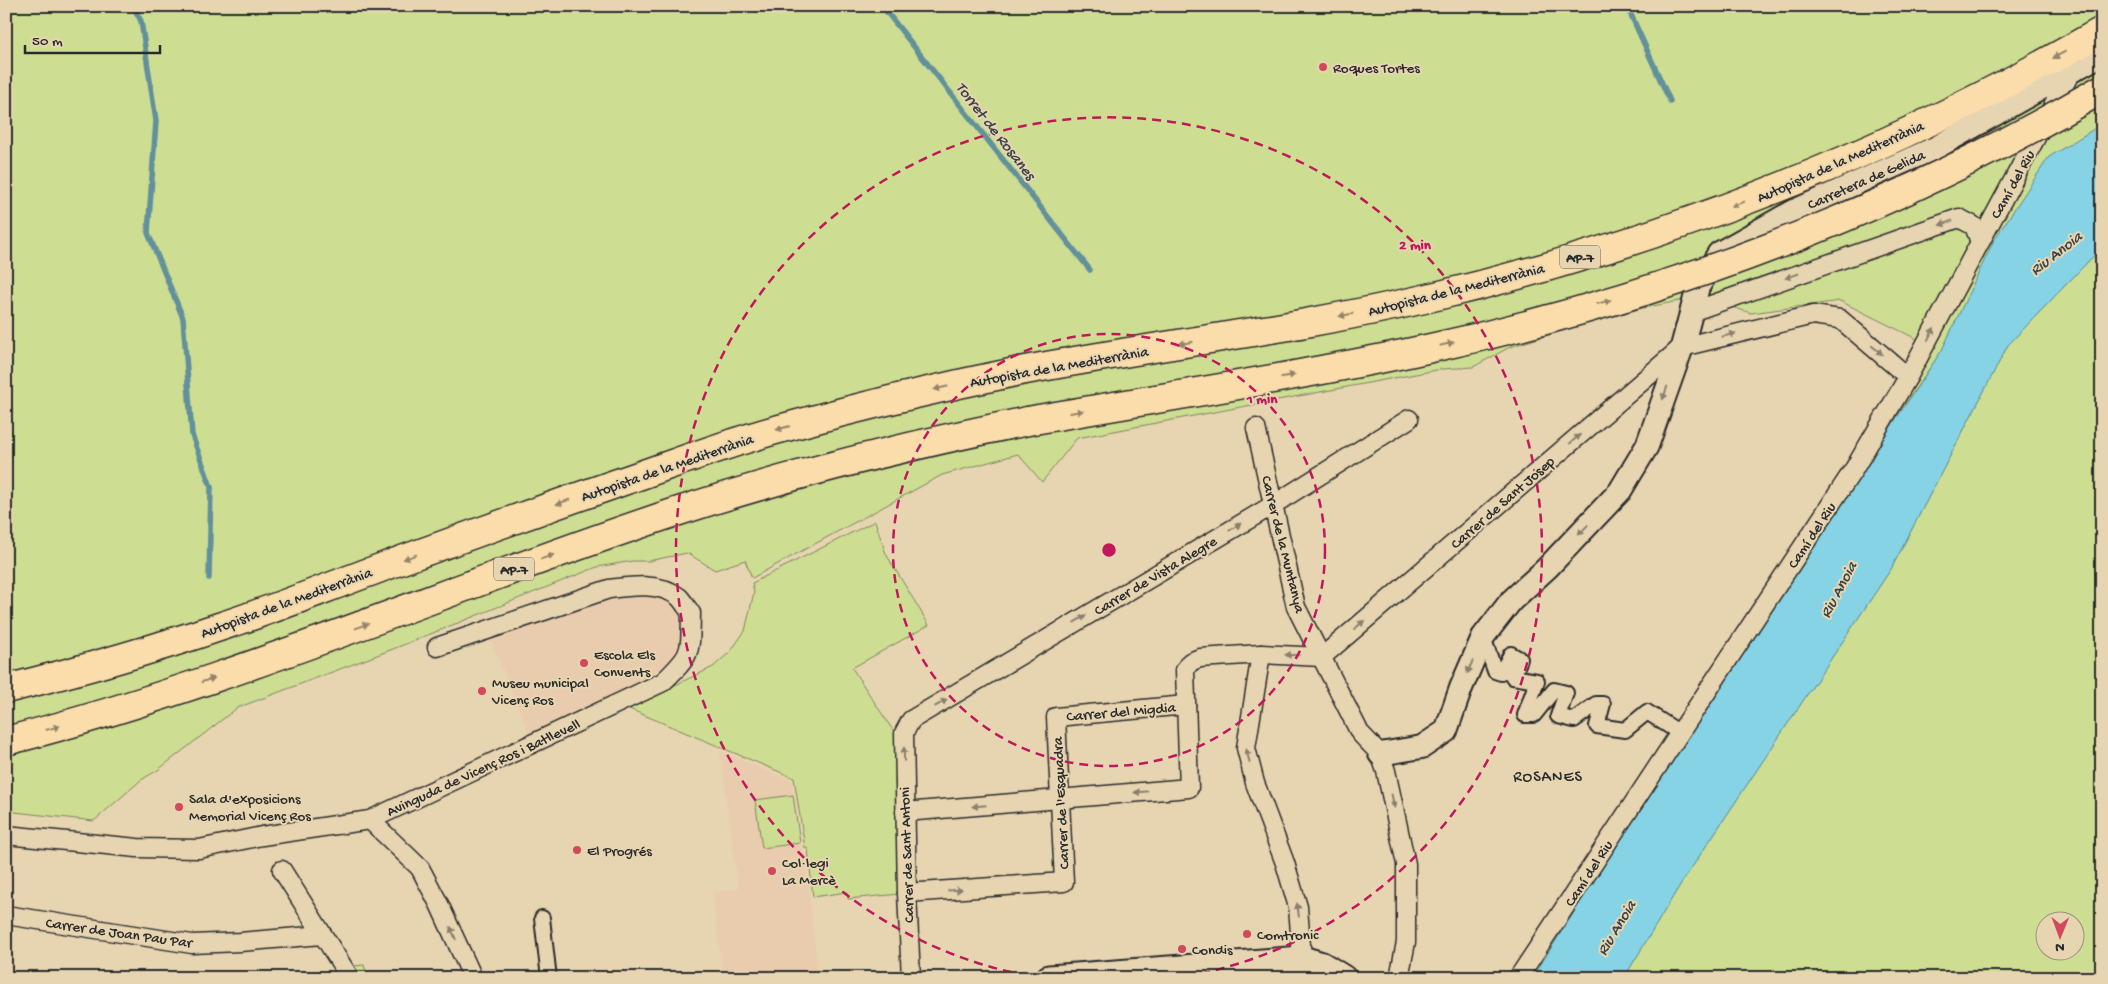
<svg xmlns="http://www.w3.org/2000/svg" width="2108" height="984" viewBox="0 0 2108 984" font-family="'Gochi Hand',sans-serif">
  <rect width="100%" height="100%" fill="#e7d5b2"/>
  <filter id="ink" filterUnits="userSpaceOnUse"><feTurbulence type="fractalNoise" baseFrequency=".02" numOctaves="2"/><feDisplacementMap in="SourceGraphic" scale="10" xChannelSelector="R" yChannelSelector="G"/><feConvolveMatrix kernelMatrix="1 2 1 2 8 2 1 2 1" color-interpolation-filters="sRGB"/></filter>
  <g filter="url(#ink)">
    <g fill="#e9ccad">
      <polygon points="639,591 664,596 675,605 682,616 686,630 678,656 658,671 531,738 490,639 602,598"/>
      <polygon points="720,751 792,781 802,852 805,852 818,974 774,978 723,978 712,892 738,889"/>
    </g>
    <g fill="#cdde92" stroke="#7c845e" fill-rule="evenodd">
      <polygon points="6,6 2102,6 2102,124 2049,157 1994,240 1942,350 1864,464 1532,978 1524,978 1929,345 1840,301 1751,313 1700,297 1643,308 1577,326 1510,347 1473,367 1442,369 1077,438 1042,482 1018,454 942,475 752,578 745,560 715,570 687,553 648,561 633,561 597,567 393,649 237,708 158,770 141,780 94,821 6,811"/>
      <path d="M2102,247V978H1624L1680,885L1891,569L2008,345ZM2046,922H2076V952H2046Z"/>
      <polygon points="875,521 886,554 929,625 852,668 894,732 899,735 895,781 899,808 900,894 848,899 847,892 813,897 808,849 805,848 794,778 627,708 713,667 730,652 745,631 754,592 752,583"/>
      <polygon points="793,795 800,843 762,848 755,800"/>
      <polygon points="364,965 368,978 355,978 352,966"/>
    </g>
    <polygon fill="#87d3e6" stroke="#62909b" points="2102,124 2102,247 2008,345 1891,569 1680,885 1624,978 1532,978 1730,668 1942,350 1994,240 2049,157"/>
    <g fill="none" stroke-linecap="round" stroke-linejoin="round">
      <g stroke="#62909b" stroke-width="5.5">
        <polyline points="133,6 141,21 156,121 148,233 183,318 192,435 211,487 209,578"/>
        <polyline points="882,6 1090,270"/>
        <polyline points="1627,6 1670,101"/>
      </g>
      <g stroke="#2b2b2b" stroke-width="18">
        <g id="pedestrian">
          <polyline points="1483,637 1495,671 1501,673 1511,654 1520,659 1513,677 1537,681 1525,715 1534,715 1554,690 1566,693 1558,716 1574,720 1596,704 1603,704 1597,726 1625,730 1647,712 1680,733"/>
          <polyline points="542,918 549,978"/>
        </g>
      </g>
      <g stroke="#2b2b2b" stroke-width="21">
        <g id="minor">
          <polyline points="1691,312 1959,218 1974,226 1980,242"/>
          <polyline points="1256,428 1296,607 1360,733 1380,754 1386,771 1406,864 1406,942 1399,978"/>
          <polyline points="1261,654 1246,748 1255,783 1285,863 1298,907 1302,959"/>
          <polyline points="1322,657 1682,347 1813,315 1840,319 1908,377"/>
          <polyline points="905,812 1189,788 1185,670 1190,662 1200,658 1261,654 1322,657"/>
          <polyline points="370,820 420,868 439,904 473,978"/>
          <path d="M6,835L137,848L199,849L262,836L370,820L663,682C693,653 690,654 691,613C687,608 683,601 679,597C660,582 631,586 609,589L437,647"/>
          <polyline points="282,870 350,978"/>
          <polyline points="907,893 1064,882 1056,717 1186,705"/>
          <polyline points="6,915 192,944 240,942 322,935"/>
          <polyline points="911,978 907,893 904,733 911,720 1273,505 1409,419"/>
          <polyline points="1518,978 1854,469 1908,377 2071,72"/>
        </g>
      </g>
      <g stroke="#2b2b2b" stroke-width="26">
        <polyline id="tertiary" points="1380,754 1422,747 1446,731 1461,688 1483,637 1511,601 1547,568 1620,491 1647,446 1682,347 1698,287 1719,253 1794,211 1937,147 2102,54"/>
      </g>
      <g stroke="#2b2b2b" stroke-width="29">
        <polyline id="secondary" points="1049,978 1302,959 1322,965 1343,978"/>
      </g>
      <g stroke="#2b2b2b" stroke-width="31">
        <g id="motorway">
          <path d="M6,689C78,671 149,651 219,627C272,610 323,589 375,570C455,540 535,512 615,484C671,465 726,443 783,428C862,406 941,387 1020,371C1155,345 1291,330 1424,299C1662,243 1890,153 2102,31"/>
          <path d="M6,741C236,682 454,585 679,511C794,473 910,445 1028,421"/>
        </g>
      </g>
      <use href="#pedestrian" stroke="#e7d5b2" stroke-width="14"/>
      <use href="#minor" stroke="#e7d5b2" stroke-width="18"/>
      <use href="#tertiary" stroke="#e7d5b2" stroke-width="22"/>
      <use href="#secondary" stroke="#e7d5b2" stroke-width="25"/>
      <use href="#motorway" stroke="#fbddab" stroke-width="28"/>
      <g stroke="#2b2b2b" stroke-width="31" stroke-linecap="butt">
        <path id="motorway-bridge" d="M1028,421C1163,397 1298,377 1431,348C1665,297 1895,210 2102,89"/>
      </g>
      <use href="#motorway-bridge" stroke="#fbddab" stroke-width="28"/>
    </g>
    <defs><path id="oneway-solid" d="M-6-.8H1V-3.2L6.5 0L1 3.2V.8H-6Z" transform="scale(1.25)"/></defs>
    <g fill="#93846b">
      <use href="#oneway-solid" transform="translate(2059 55) rotate(151)"/>
      <use href="#oneway-solid" transform="translate(1738 204) rotate(160)"/>
      <use href="#oneway-solid" transform="translate(1604 302) rotate(-16)"/>
      <use href="#oneway-solid" transform="translate(1346 315) rotate(169)"/>
      <use href="#oneway-solid" transform="translate(1186 343) rotate(171)"/>
      <use href="#oneway-solid" transform="translate(1447 344) rotate(-14)"/>
      <use href="#oneway-solid" transform="translate(1288 376) rotate(-10)"/>
      <use href="#oneway-solid" transform="translate(941 388) rotate(167)"/>
      <use href="#oneway-solid" transform="translate(1076 412) rotate(-10)"/>
      <use href="#oneway-solid" transform="translate(783 428) rotate(165)"/>
      <use href="#oneway-solid" transform="translate(563 502) rotate(161)"/>
      <use href="#oneway-solid" transform="translate(410 557) rotate(160)"/>
      <use href="#oneway-solid" transform="translate(547 557) rotate(-20)"/>
      <use href="#oneway-solid" transform="translate(362 626) rotate(-20)"/>
      <use href="#oneway-solid" transform="translate(208 680) rotate(-18)"/>
      <use href="#oneway-solid" transform="translate(53 728) rotate(-16)"/>
    </g>
    <g fill="#89806e">
      <use href="#oneway-solid" transform="translate(1946 223) rotate(161)"/>
      <use href="#oneway-solid" transform="translate(1792 276) rotate(161)"/>
      <use href="#oneway-solid" transform="translate(1931 334) rotate(-62)"/>
      <use href="#oneway-solid" transform="translate(1729 335) rotate(-14)"/>
      <use href="#oneway-solid" transform="translate(1877 350) rotate(40)"/>
      <use href="#oneway-solid" transform="translate(1665 393) rotate(110)"/>
      <use href="#oneway-solid" transform="translate(1575 439) rotate(-41)"/>
      <use href="#oneway-solid" transform="translate(1235 527) rotate(-31)"/>
      <use href="#oneway-solid" transform="translate(1583 530) rotate(134)"/>
      <use href="#oneway-solid" transform="translate(1080 619) rotate(-31)"/>
      <use href="#oneway-solid" transform="translate(1359 625) rotate(-41)"/>
      <use href="#oneway-solid" transform="translate(1292 655) rotate(-178)"/>
      <use href="#oneway-solid" transform="translate(1470 667) rotate(113)"/>
      <use href="#oneway-solid" transform="translate(941 703) rotate(-31)"/>
      <use href="#oneway-solid" transform="translate(904 754) rotate(-90)"/>
      <use href="#oneway-solid" transform="translate(1248 756) rotate(-103)"/>
      <use href="#oneway-solid" transform="translate(1141 792) rotate(175)"/>
      <use href="#oneway-solid" transform="translate(1393 801) rotate(78)"/>
      <use href="#oneway-solid" transform="translate(979 806) rotate(175)"/>
      <use href="#oneway-solid" transform="translate(955 890) rotate(-4)"/>
      <use href="#oneway-solid" transform="translate(1298 910) rotate(-98)"/>
      <use href="#oneway-solid" transform="translate(453 933) rotate(-114)"/>
    </g>
  </g>
  <g fill="none" stroke="#c2185b" stroke-width="2.5" stroke-dasharray="9 6">
    <circle cx="1109" cy="550" r="216"/>
    <path d="M1041 978A433 433 0 1 1 1177 978"/>
  </g>
  <g fill="#d1495b" stroke="#e7d5b2" stroke-width="2">
    <circle cx="1323" cy="67" r="5"/>
    <circle cx="584" cy="663" r="5"/>
    <circle cx="482" cy="691" r="5"/>
    <circle cx="179" cy="807" r="5"/>
    <circle cx="577" cy="850" r="5"/>
    <circle cx="772" cy="871" r="5"/>
    <circle cx="1247" cy="934" r="5"/>
    <circle cx="1182" cy="949" r="5"/>
  </g>
  <g text-anchor="middle" stroke-width="4" stroke-linejoin="round" paint-order="stroke">
    <g fill="#e7d5b2" stroke="#635e54" stroke-width="1">
      <rect x="1560" y="245.5" width="40" height="23" rx="4"/>
      <rect x="494" y="557.5" width="40" height="23" rx="4"/>
    </g>
    <g font-size="14" font-weight="bold" fill="#2b2b2b">
      <text x="1580" y="262">AP-7</text>
      <text x="514" y="574">AP-7</text>
    </g>
    <g font-size="15" fill="#2b2b2b" stroke="#e7d5b2" text-anchor="start">
      <text x="1333" y="72">Roques Tortes</text>
      <text x="594" y="659">Escola Els<tspan x="594" dy="17">Convents</tspan></text>
      <text x="492" y="687">Museu municipal<tspan x="492" dy="17">Vicenç Ros</tspan></text>
      <text x="189" y="803">Sala d'exposicions<tspan x="189" dy="17">Memorial Vicenç Ros</tspan></text>
      <text x="587" y="855">El Progrés</text>
      <text x="782" y="867">Col·legi<tspan x="782" dy="17">La Mercè</tspan></text>
      <text x="1257" y="939">Comtronic</text>
      <text x="1192" y="954">Condis</text>
    </g>
    <g font-size="15" fill="#2b2b2b" stroke="#e7d5b2">
      <text transform="translate(1840 161) rotate(-24)" y="5">Autopista de la Mediterrània</text>
      <text transform="translate(1866 179) rotate(-24)" y="5">Carretera de Gelida</text>
      <text transform="translate(2012 184) rotate(-61)" y="5">Camí del Riu</text>
      <text transform="translate(1456 289) rotate(-14)" y="5">Autopista de la Mediterrània</text>
      <text transform="translate(1059 366) rotate(-10)" y="5">Autopista de la Mediterrània</text>
      <text transform="translate(667 467) rotate(-19)" y="5">Autopista de la Mediterrània</text>
      <text transform="translate(1502 502) rotate(-41)" y="5">Carrer de Sant Josep</text>
      <text transform="translate(1811 535) rotate(-57)" y="5">Camí del Riu</text>
      <text transform="translate(1284 544) rotate(76)" y="5">Carrer de la Muntanya</text>
      <text transform="translate(1155 575) rotate(-31)" y="5">Carrer de Vista Alegre</text>
      <text transform="translate(286 602) rotate(-20)" y="5">Autopista de la Mediterrània</text>
      <text transform="translate(1121 711) rotate(-5)" y="5">Carrer del Migdia</text>
      <text transform="translate(483 767) rotate(-25)" y="5">Avinguda de Vicenç Ros i Batllevell</text>
      <text transform="translate(1060 803) rotate(-93)" y="5">Carrer de l'Esquadra</text>
      <text transform="translate(906 855) rotate(-92)" y="5">Carrer de Sant Antoni</text>
      <text transform="translate(1588 873) rotate(-57)" y="5">Camí del Riu</text>
      <text transform="translate(119 932) rotate(8)" y="5">Carrer de Joan Pau Par</text>
    </g>
    <g font-size="16" font-style="italic" fill="#394447" stroke="#e7d5b2">
      <text transform="translate(997 130) rotate(52)" y="6">Torret de Rosanes</text>
      <text transform="translate(2055 252) rotate(-38)" y="6">Riu Anoia</text>
      <text transform="translate(1837 589) rotate(-62)" y="6">Riu Anoia</text>
      <text transform="translate(1615 927) rotate(-59)" y="6">Riu Anoia</text>
    </g>
    <g font-size="16" letter-spacing="1" fill="#2b2b2b" stroke="#e7d5b2">
      <text x="1548" y="781">ROSANES</text>
    </g>
  </g>
  <circle cx="1109" cy="550" r="8" fill="#c2185b" stroke="#e7d5b2" stroke-width="2.5"/>
  <g font-size="15" text-anchor="middle" font-weight="bold" fill="#c2185b" stroke="#e7d5b2" stroke-width="4" stroke-linejoin="round" paint-order="stroke">
    <text x="1415" y="249">2 min</text>
    <text x="1262" y="403">1 min</text>
  </g>
  <rect width="2108" height="984" fill="none" stroke="#e7d5b2" stroke-width="25"/>
  <rect x="12" y="12" width="2083" height="959" fill="none" stroke="#2b2b2b" stroke-width="2" filter="url(#ink)"/>
  <g transform="translate(2060 936) rotate(181)"><circle r="24" fill="#e7d5b2" stroke="#9c917c"/>
  <path d="M0-4L9 19L0 12L-9 19Z" fill="#d1495b"/>
  <text y="-8" font-size="14" font-weight="bold" text-anchor="middle" fill="#2b2b2b">N</text>
  </g>
  <path d="M25 45v8h135v-8" fill="none" stroke="#2b2b2b" stroke-width="2.5"/>
  <text x="32" y="45" font-size="15" fill="#2b2b2b" stroke="#e7d5b2" stroke-width="4" paint-order="stroke">50 m</text>
</svg>
